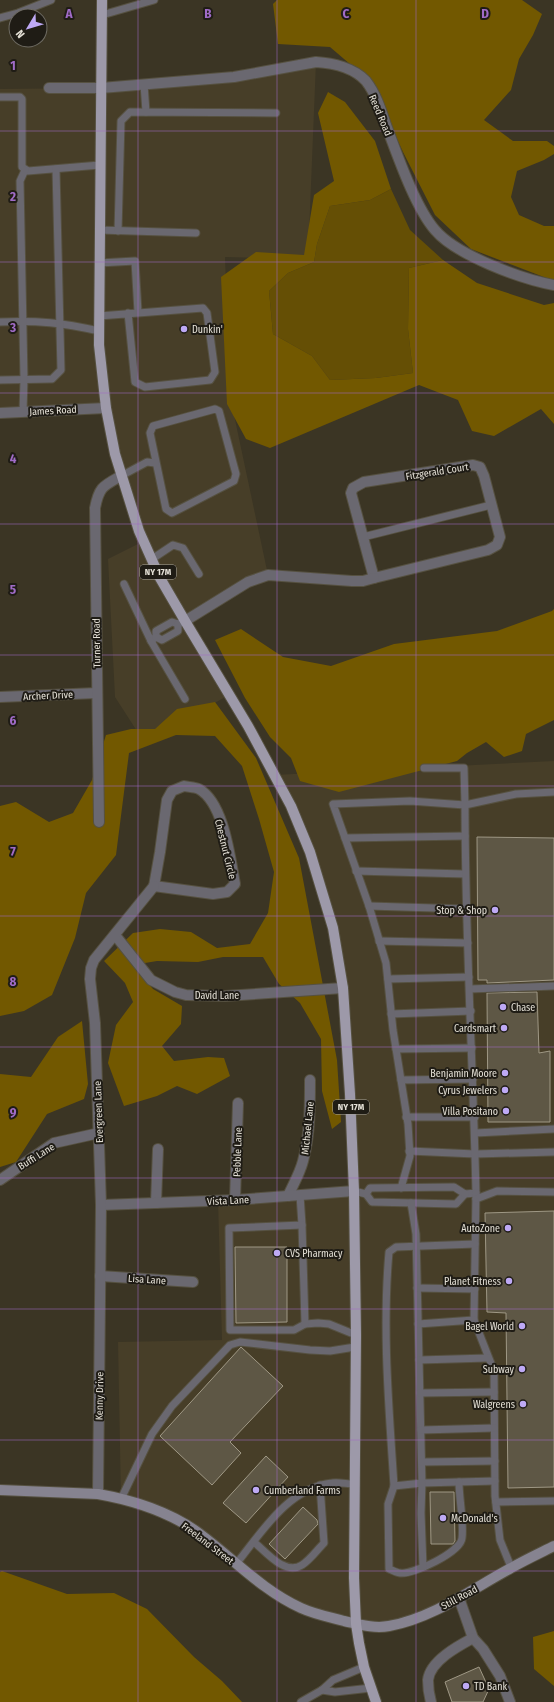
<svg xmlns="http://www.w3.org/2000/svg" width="554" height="1702" viewBox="0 0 554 1702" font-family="'Fira Sans Condensed',sans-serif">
  <rect width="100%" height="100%" fill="#3b3524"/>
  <g fill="#473e28">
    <polygon points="316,62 308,259 225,257 230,396 268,575 187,620 229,695 144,742 115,697 108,559 144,541 106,408 0,413 0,89 101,88"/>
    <polygon points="554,761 554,1546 459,1598 388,1626 301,1608 196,1531 121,1499 118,1342 222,1340 218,1201 354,1191 343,988 310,852 274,775"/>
  </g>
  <polygon fill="#654f05" points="391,189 410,230 443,260 409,268 408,329 413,373 376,378 330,380 312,356 273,334 269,291 288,273 314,262 317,244 330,206 370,200"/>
  <g fill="#725800">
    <polygon points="277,0 522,0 542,14 533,35 519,59 511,90 484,120 513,141 547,141 554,146 554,154 544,160 517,171 511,197 519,215 544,226 554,226 554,279 549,279 471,249 435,215 403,152 371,82 330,47 278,44 273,4"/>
    <polygon points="328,92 345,102 375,141 391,189 370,200 330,206 317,244 314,262 288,273 269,291 273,334 312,356 330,380 376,378 413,373 408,329 409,268 443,260 477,283 544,305 554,303 554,424 541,409 494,436 472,431 458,400 419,385 270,448 246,439 227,404 221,277 256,252 304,255 314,195 334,181 318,113"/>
    <polygon points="554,609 554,720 526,734 522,751 504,757 486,742 467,753 457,761 339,792 300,781 291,758 270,737 245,698 215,640 241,629 283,657 331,666 394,644 497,631 552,611"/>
    <polygon points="215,702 256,758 299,858 337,1060 341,1122 332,1129 322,1091 321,1039 300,1003 279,984 263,957 223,957 198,962 157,961 133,965 153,989 182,1006 181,1024 162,1046 174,1061 208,1057 224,1058 230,1076 197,1094 177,1086 157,1096 124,1106 108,1063 116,1025 133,1002 125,983 104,961 133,933 160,929 191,932 217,948 250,944 268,913 274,872 259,819 242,766 215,736 176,735 129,753 116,855 86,893 75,938 52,995 24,1011 0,1016 0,806 16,802 49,822 73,813 92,780 106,735 131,729 155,729 177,709"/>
    <polygon points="82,1021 88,1084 84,1099 47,1114 16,1162 0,1167 0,1074 31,1077 58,1037"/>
    <polygon points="2,1571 67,1594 114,1593 147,1609 194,1657 222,1681 242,1702 0,1702 0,1572"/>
    <polygon points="554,1631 554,1686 534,1669 533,1637"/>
  </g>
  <g fill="#5e5745" stroke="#9f9885">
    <polygon points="477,837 554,838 554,980 487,983 487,980 478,980"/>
    <polygon points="537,992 539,1053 550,1051 550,1122 488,1122 487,993"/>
    <polygon points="554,1211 554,1487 508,1488 506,1313 487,1312 485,1213"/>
    <polygon points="235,1247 287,1247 287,1322 236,1323"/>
    <polygon points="241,1347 283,1386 230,1442 241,1453 212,1485 160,1436"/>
    <polygon points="266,1456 288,1477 246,1523 223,1503"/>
    <polygon points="430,1492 454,1492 455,1541 453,1544 431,1544"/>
    <polygon points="303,1507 317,1520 318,1524 285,1559 269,1544"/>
    <polygon points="479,1667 489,1689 483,1702 452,1702 445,1682"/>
  </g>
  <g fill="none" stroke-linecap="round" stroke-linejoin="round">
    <g stroke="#565141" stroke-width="9">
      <g id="service">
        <polyline points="102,15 154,0"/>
        <polyline points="0,18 18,13 51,0"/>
        <polyline points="144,84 146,112"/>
        <polyline points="0,97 20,97 22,99 22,167 28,171 100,165"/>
        <polyline points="99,230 196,233"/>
        <polyline points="118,231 121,121 130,112 276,113"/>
        <polyline points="99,263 135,261 138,312"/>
        <polyline points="99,316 203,308 207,313 215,372 210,380 145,387 135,382 128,313"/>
        <path d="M0,322C37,320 63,323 99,331"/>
        <polyline points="0,380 52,379 61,370 56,169"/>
        <polygon points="215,409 219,411 236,474 234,481 172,513 166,509 150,433 153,426"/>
        <polyline points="23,412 24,379 20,181 25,170"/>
        <polyline points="121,476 147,462 155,463"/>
        <polyline points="363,537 491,505"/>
        <polyline points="152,559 173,545 183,548 199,574"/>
        <polyline points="124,584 151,641"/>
        <polyline points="156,637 151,641 185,699"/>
        <polyline points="156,637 156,631 172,622 178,624 185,621"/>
        <polyline points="156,637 162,640 178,631 178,624"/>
        <polyline points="345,838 465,836"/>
        <polyline points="356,871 465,874"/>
        <polyline points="369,906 467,909"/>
        <polyline points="379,941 468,943"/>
        <polyline points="388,979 469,977"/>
        <polyline points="470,989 554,986"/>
        <polyline points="391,1014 471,1011"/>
        <polyline points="396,1049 472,1048"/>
        <polyline points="401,1080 473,1079"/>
        <polyline points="406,1117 475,1117"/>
        <polyline points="475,1133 554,1129"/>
        <polyline points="409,1151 475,1154 554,1152"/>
        <polyline points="401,1188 410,1156 408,1124 393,1030 386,963 369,906 333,804 410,801 465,805 464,768 424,768"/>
        <path d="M354,1191L366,1194L372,1202L456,1204L465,1194L476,1193C473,1064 465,934 465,805L516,794L554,792"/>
        <polyline points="476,1193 474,1320 494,1371 495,1496 500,1540 511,1567"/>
        <polyline points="366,1194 370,1188 454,1187 465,1194"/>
        <polyline points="300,1195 302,1225 229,1228 230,1330 294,1330 305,1324 318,1323 329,1324 356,1335"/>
        <polyline points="476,1199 497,1191 554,1192"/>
        <polyline points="411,1203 416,1234 422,1483 495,1481"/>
        <polyline points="302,1225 305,1324"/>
        <polyline points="417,1288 475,1289"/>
        <polyline points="418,1324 474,1320"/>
        <polyline points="419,1360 488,1358"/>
        <polyline points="420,1393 494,1392"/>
        <polyline points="421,1430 494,1428"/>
        <polyline points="422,1462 495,1461"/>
        <path d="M394,1486L388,1504L389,1569C392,1570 397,1573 400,1573C413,1575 461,1552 462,1538C464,1523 459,1498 459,1482"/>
        <polyline points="121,1499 152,1434 172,1406 230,1345 240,1342 310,1350 330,1351 355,1347"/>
        <polyline points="496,1502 554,1501"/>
        <path d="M254,1542C266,1552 285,1576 302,1565C310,1560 317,1550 324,1543L320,1485"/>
        <path d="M236,1564C262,1532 288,1488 332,1483C339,1482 347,1484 354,1484"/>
        <path d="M423,1567L421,1513L422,1483L394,1486C389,1408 382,1330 389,1252L396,1247L475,1244"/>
        <polyline points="322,1690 335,1692 371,1688"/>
        <polyline points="301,1702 322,1690 333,1680 364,1667"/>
      </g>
    </g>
    <g stroke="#565141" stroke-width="12">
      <g id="minor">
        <path d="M49,88H101L234,77L316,62C333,63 354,68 366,81C376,94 381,110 386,125C397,154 415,207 435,230C456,255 521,279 554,285"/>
        <polyline points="0,413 106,408"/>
        <polygon points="473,465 480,467 484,476 500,537 497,545 488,550 374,578 351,493 353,488 364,482"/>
        <polyline points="185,621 248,582 268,575 352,581 363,581 374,578"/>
        <polyline points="0,697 97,693"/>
        <path d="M184,786C188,787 195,787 199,789C224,803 230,858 235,884L227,892L213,894L154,886L160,852L167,800L172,791Z"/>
        <path d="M99,822L95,508C99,487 103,486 121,476"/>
        <polyline points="115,935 151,980 175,992 186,995 225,996 343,988"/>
        <polyline points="0,1180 54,1143 99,1133"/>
        <path d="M288,1196C293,1185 300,1173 303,1161C310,1135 310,1107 310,1080"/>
        <polyline points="235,1200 238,1103"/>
        <polyline points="156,1203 158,1149"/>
        <polyline points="101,1205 235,1200 354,1191"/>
        <polyline points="100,1276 193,1282"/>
        <polyline points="98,1494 101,1205 95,1023 90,979 91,968 94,960 154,886"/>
        <polyline points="459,1598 473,1638 483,1649 500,1676 510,1702"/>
        <path d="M431,1702C429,1695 428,1688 428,1680C430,1661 458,1646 473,1638"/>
      </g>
    </g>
    <g stroke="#565141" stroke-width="12">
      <path id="secondary" d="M0,1490L98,1494C132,1500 167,1511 196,1531C231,1556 261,1590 301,1608C314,1614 329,1617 344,1621C358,1624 374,1629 389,1626C433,1618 472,1589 511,1568C525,1560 540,1553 554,1546"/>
    </g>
    <g stroke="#565141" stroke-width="12">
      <polyline id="primary" points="102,0 99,345 106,408 115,454 139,531 160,578 185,621 248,726 291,806 310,852 333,928 343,988 350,1094 354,1191 356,1335 354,1578 356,1624 359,1643 364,1667 376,1702"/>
    </g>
    <use href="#service" stroke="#6a6870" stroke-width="7"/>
    <use href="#minor" stroke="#6a6870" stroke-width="10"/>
    <use href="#secondary" stroke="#868390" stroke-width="10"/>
    <use href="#primary" stroke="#9d99a9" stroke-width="10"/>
  </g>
  <path fill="none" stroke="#a06bc7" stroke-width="1" stroke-opacity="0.55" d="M138,0V1702M277,0V1702M416,0V1702M0,131H554M0,262H554M0,393H554M0,524H554M0,655H554M0,786H554M0,916H554M0,1047H554M0,1178H554M0,1309H554M0,1440H554M0,1571H554"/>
  <g fill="#bea9f5" stroke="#1f1c15" stroke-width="1.5">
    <circle cx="184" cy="329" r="4"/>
    <circle cx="495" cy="910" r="4"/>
    <circle cx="503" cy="1007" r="4"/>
    <circle cx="504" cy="1028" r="4"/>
    <circle cx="505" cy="1073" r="4"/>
    <circle cx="505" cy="1090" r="4"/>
    <circle cx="506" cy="1111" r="4"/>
    <circle cx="508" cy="1228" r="4"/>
    <circle cx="277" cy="1253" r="4"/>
    <circle cx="509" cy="1281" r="4"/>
    <circle cx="522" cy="1326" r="4"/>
    <circle cx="522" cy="1369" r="4"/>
    <circle cx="523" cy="1404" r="4"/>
    <circle cx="256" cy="1490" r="4"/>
    <circle cx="443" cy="1518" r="4"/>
    <circle cx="466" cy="1686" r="4"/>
  </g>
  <g text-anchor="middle" stroke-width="4" stroke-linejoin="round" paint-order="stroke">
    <g fill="#1f1c15" stroke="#aaa69d" stroke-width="1">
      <rect x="140" y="565" width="36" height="14" rx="3"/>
      <rect x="333" y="1100" width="36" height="14" rx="3"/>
    </g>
    <g font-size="9" font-weight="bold" fill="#e5e1d7">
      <text x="158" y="575">NY 17M</text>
      <text x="351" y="1110">NY 17M</text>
    </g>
    <g font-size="10" fill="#e5e1d7" stroke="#1f1c15">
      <text transform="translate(381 115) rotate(67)" y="4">Reed Road</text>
      <text transform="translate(53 410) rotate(-3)" y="4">James Road</text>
      <text transform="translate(437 471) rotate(-9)" y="4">Fitzgerald Court</text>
      <text transform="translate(96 643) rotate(-91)" y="4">Turner Road</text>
      <text transform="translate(48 695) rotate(-3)" y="4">Archer Drive</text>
      <text transform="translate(226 849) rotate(76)" y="4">Chestnut Circle</text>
      <text x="217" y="999">David Lane</text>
      <text transform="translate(98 1112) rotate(-92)" y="4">Evergreen Lane</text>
      <text transform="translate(307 1128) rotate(-84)" y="4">Michael Lane</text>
      <text transform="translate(237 1152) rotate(-88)" y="4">Pebble Lane</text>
      <text transform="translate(36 1156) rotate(-32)" y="4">Buffi Lane</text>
      <text transform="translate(228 1200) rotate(-3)" y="4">Vista Lane</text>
      <text transform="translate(147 1279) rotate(4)" y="4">Lisa Lane</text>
      <text transform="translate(99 1396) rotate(-89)" y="4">Kenny Drive</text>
      <text transform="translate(208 1543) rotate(37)" y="4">Freeland Street</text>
      <text transform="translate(459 1597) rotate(-28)" y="4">Still Road</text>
    </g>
    <g font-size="10" fill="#e5e1d7" stroke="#1f1c15" text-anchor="end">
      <text x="192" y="333" text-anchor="start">Dunkin'</text>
      <text x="487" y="914">Stop &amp; Shop</text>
      <text x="511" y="1011" text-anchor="start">Chase</text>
      <text x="496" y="1032">Cardsmart</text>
      <text x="497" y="1077">Benjamin Moore</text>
      <text x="497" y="1094">Cyrus Jewelers</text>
      <text x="498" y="1115">Villa Positano</text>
      <text x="500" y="1232">AutoZone</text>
      <text x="285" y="1257" text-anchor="start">CVS Pharmacy</text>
      <text x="501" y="1285">Planet Fitness</text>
      <text x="514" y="1330">Bagel World</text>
      <text x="514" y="1373">Subway</text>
      <text x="515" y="1408">Walgreens</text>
      <text x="264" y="1494" text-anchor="start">Cumberland Farms</text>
      <text x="451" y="1522" text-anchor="start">McDonald's</text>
      <text x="474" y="1690" text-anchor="start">TD Bank</text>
    </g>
  </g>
  <g font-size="13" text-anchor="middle" font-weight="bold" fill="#a06bc7" stroke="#1f1c15" stroke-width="4" stroke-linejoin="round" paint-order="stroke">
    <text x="69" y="18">A</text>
    <text x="208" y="18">B</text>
    <text x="346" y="18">C</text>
    <text x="485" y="18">D</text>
    <text x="13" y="70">1</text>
    <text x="13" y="201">2</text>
    <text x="13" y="332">3</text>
    <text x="13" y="463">4</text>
    <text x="13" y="594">5</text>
    <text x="13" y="725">6</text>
    <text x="13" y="856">7</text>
    <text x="13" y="986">8</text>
    <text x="13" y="1117">9</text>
  </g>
  <g transform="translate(28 28) rotate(232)"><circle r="19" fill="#1f1c15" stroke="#6e6b63"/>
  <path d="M0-3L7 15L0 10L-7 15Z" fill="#bea9f5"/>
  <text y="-6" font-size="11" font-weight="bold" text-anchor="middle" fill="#e5e1d7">N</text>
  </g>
</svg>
